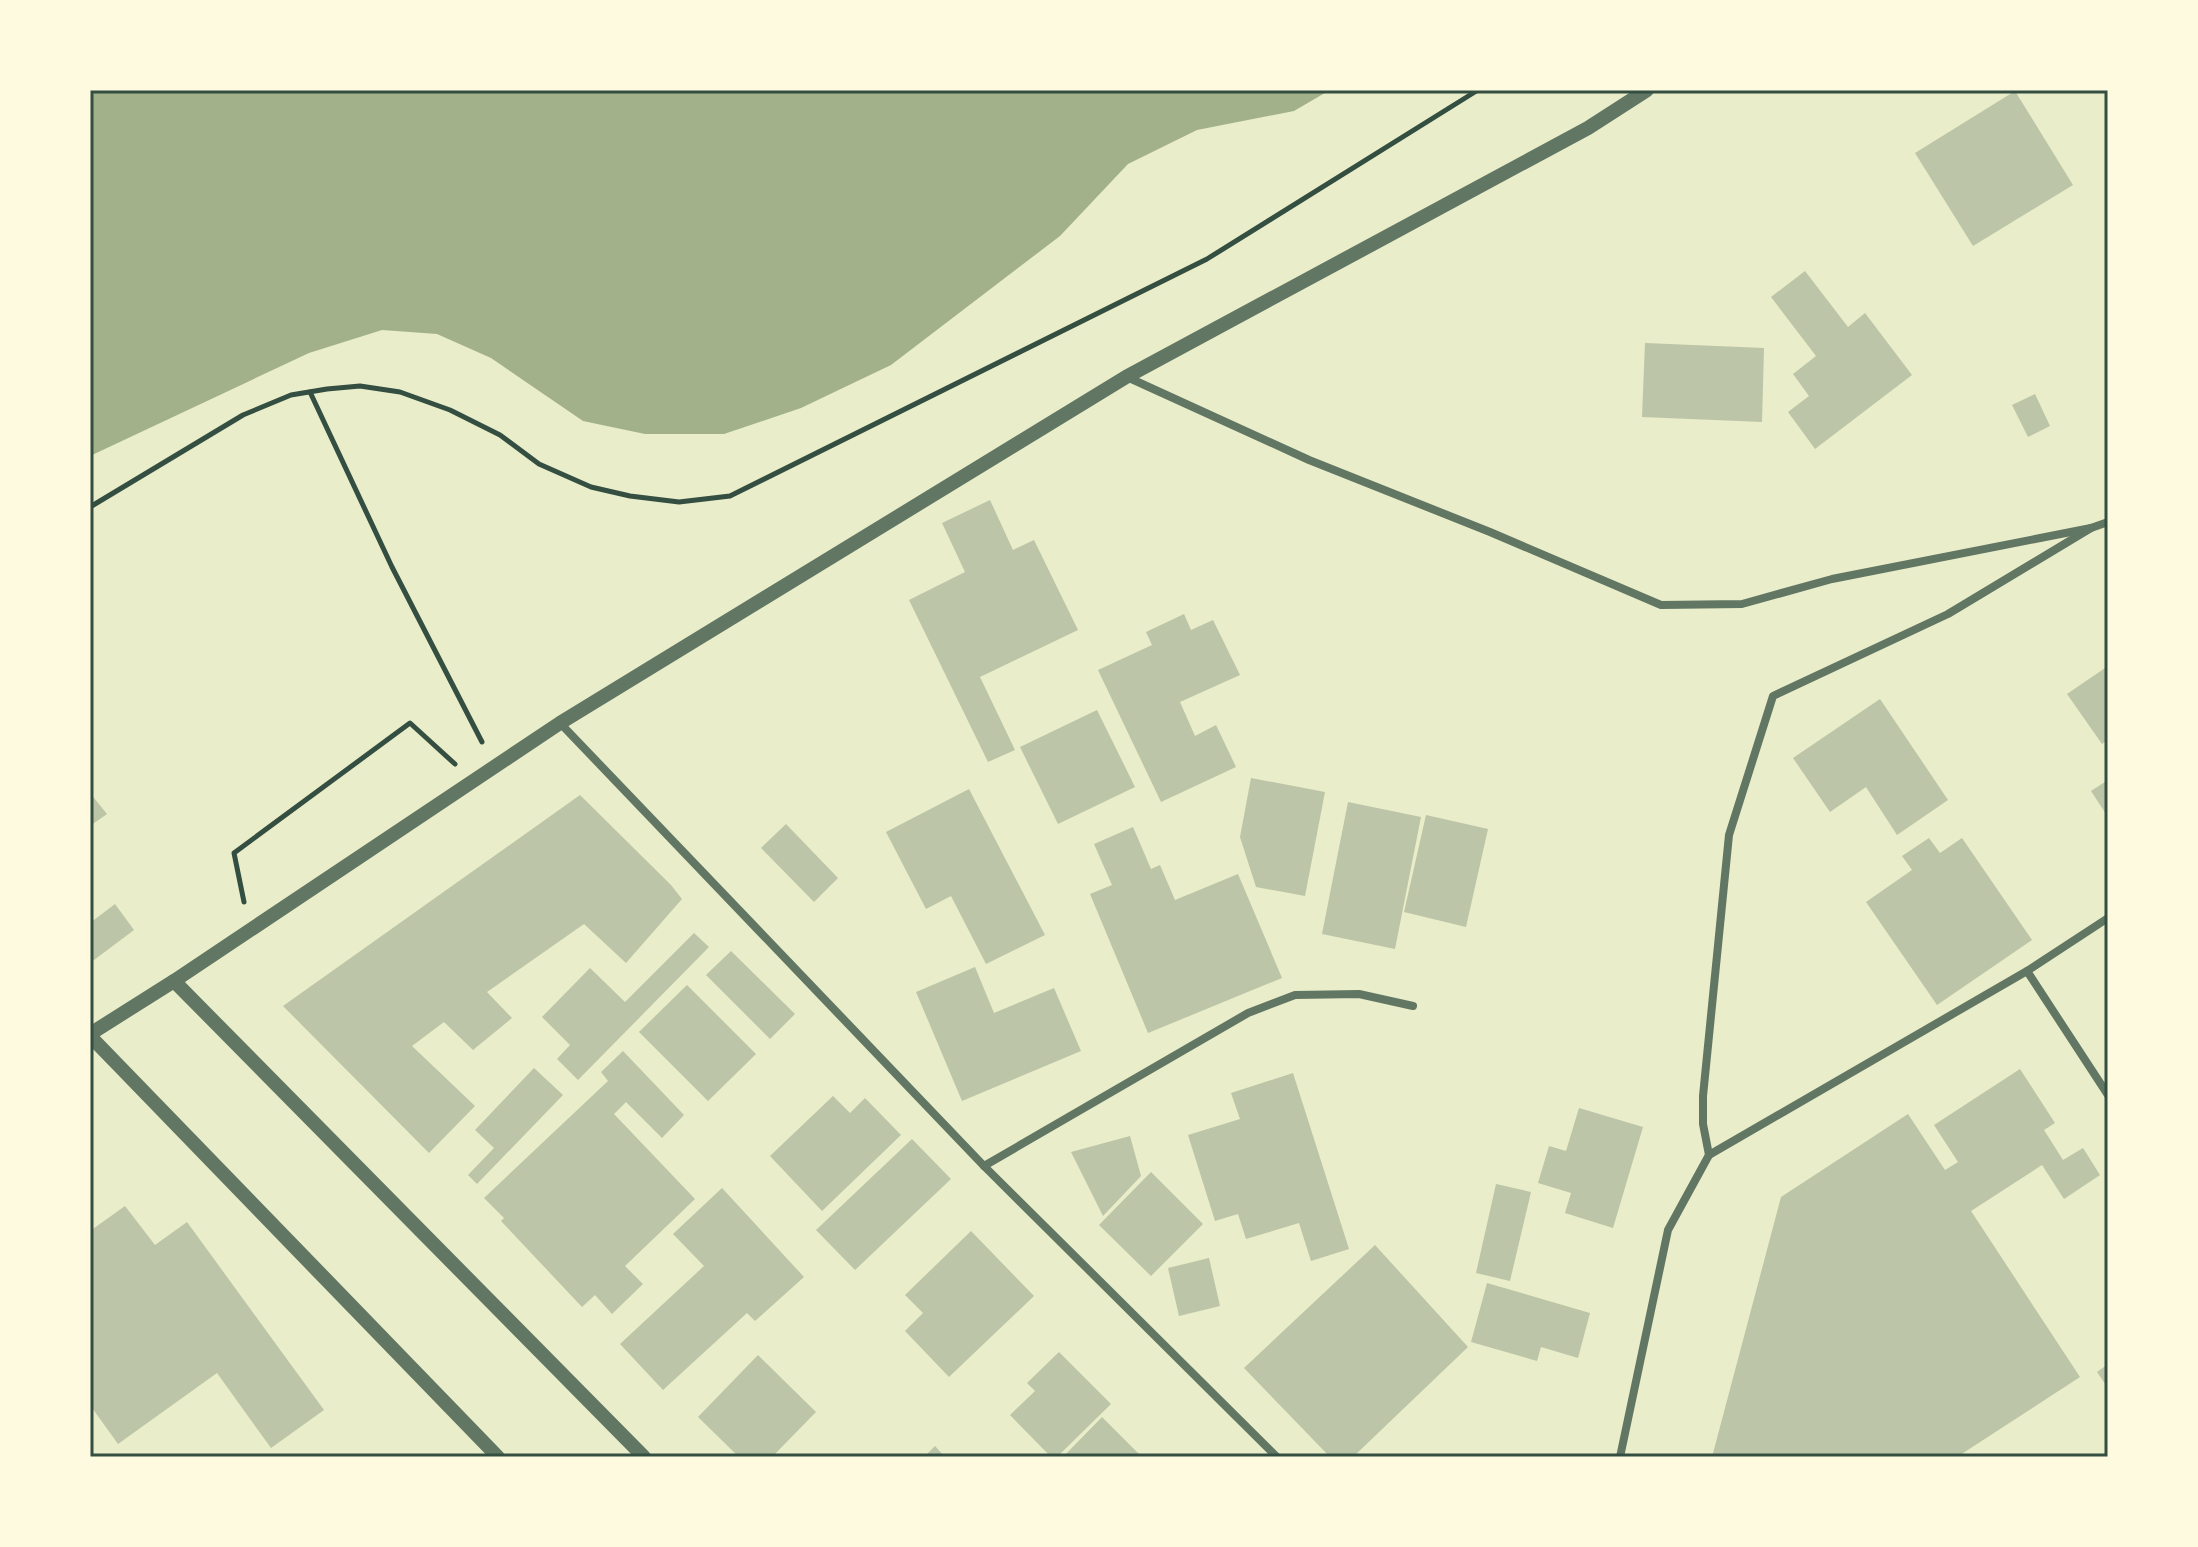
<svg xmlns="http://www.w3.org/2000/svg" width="2198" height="1547" viewBox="0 0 2198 1547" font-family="'Noto Sans',sans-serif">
  <rect width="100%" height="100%" fill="#e9edc9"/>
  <polygon fill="#a3b18a" points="90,90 1330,90 1294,111 1197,130 1128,164 1060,236 891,365 801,408 724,434 645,434 583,421 491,358 437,334 382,330 309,353 90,456"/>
  <g fill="#bcc5a7">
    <polygon points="2015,91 2073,185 1973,246 1915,153"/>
    <polygon points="1805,271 1848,327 1865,313 1912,375 1815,449 1788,412 1809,396 1793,374 1816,356 1771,297"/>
    <polygon points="1645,343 1764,348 1762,422 1642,417"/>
    <polygon points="2035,394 2050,426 2028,437 2012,405"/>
    <polygon points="990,500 1013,550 1034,540 1078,630 980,677 1015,750 988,762 909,600 965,572 942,523"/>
    <polygon points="1184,614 1191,630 1213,620 1240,675 1180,702 1195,736 1216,725 1236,767 1161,802 1098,670 1152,645 1146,632"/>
    <polygon points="2108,666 2108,740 2102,744 2067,694"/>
    <polygon points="1880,699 1948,800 1897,835 1866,787 1830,812 1793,758"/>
    <polygon points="1097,710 1135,787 1058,824 1020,747"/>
    <polygon points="1251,778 1325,792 1305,896 1256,887 1240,837"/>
    <polygon points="2108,780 2108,817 2091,791"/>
    <polygon points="969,789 1045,935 986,964 951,896 926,909 886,832"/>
    <polygon points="90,793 107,814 90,826"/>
    <polygon points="580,795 671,885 682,899 626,963 584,924 487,992 512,1018 473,1050 444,1022 412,1046 475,1106 429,1153 283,1006"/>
    <polygon points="1348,802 1421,817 1395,949 1322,934"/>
    <polygon points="1426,815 1488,829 1466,927 1404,912"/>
    <polygon points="786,824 838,878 814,902 761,848"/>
    <polygon points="1133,827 1151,869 1160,865 1175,900 1238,874 1282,978 1148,1033 1090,894 1112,885 1094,844"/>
    <polygon points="1929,838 1940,853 1962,838 2032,940 1937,1005 1866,902 1912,870 1902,856"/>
    <polygon points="115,904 134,930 90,963 90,923"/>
    <polygon points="694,933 709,947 578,1080 557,1059 570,1045 542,1017 590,968 625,1002"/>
    <polygon points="731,951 795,1014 770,1039 706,975"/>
    <polygon points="975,967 994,1013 1054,988 1081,1051 962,1101 916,992"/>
    <polygon points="687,985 756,1054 708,1101 639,1032"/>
    <polygon points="623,1051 684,1115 662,1138 626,1102 614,1114 695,1199 625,1266 643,1284 612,1314 595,1295 582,1307 501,1221 504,1218 484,1198 608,1081 601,1072"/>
    <polygon points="534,1068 563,1095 477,1184 468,1175 494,1148 475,1130"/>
    <polygon points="2020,1069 2055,1123 2044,1130 2063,1160 2083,1148 2100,1175 2064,1199 2042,1165 1971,1211 2080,1377 1957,1457 1712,1457 1781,1197 1908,1114 1945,1170 1958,1162 1934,1125"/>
    <polygon points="1293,1073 1349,1249 1311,1261 1299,1223 1246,1239 1238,1214 1215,1221 1188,1135 1240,1119 1231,1093"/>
    <polygon points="833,1096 850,1113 865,1098 901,1135 822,1211 770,1156"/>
    <polygon points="1579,1108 1643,1127 1613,1228 1565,1213 1571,1193 1538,1183 1549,1146 1566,1151"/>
    <polygon points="1130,1136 1141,1176 1103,1216 1071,1152"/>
    <polygon points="912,1139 951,1179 855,1270 816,1230"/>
    <polygon points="1151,1172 1203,1224 1151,1276 1099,1225"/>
    <polygon points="1496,1184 1531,1192 1510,1281 1476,1273"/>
    <polygon points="722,1188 804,1277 755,1321 747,1313 663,1390 620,1344 704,1266 673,1234"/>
    <polygon points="125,1206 155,1245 187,1222 324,1410 271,1448 217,1373 118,1444 90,1405 90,1231"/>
    <polygon points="971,1231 1034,1296 949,1377 905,1331 923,1313 905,1295"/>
    <polygon points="1375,1245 1468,1347 1353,1457 1330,1457 1244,1368"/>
    <polygon points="1209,1258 1220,1306 1179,1316 1168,1268"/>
    <polygon points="1487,1283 1590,1313 1578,1358 1541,1347 1537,1361 1471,1342"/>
    <polygon points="1059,1352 1111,1404 1057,1457 1051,1457 1010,1415 1035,1391 1027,1383"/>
    <polygon points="758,1355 816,1412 772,1457 739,1457 698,1417"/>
    <polygon points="2108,1364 2108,1388 2097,1372"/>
    <polygon points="1102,1417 1142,1457 1063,1457"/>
    <polygon points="935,1446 945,1457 924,1457"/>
  </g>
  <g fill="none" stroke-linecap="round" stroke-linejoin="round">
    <g stroke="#344e41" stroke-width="5">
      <polyline points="310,392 392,567 482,742"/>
      <polyline points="90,507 243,415 291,395 327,389 360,386 400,392 450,410 500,435 539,464 591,487 630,496 679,502 730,496 1207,259 1478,90"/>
      <polyline points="244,902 234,853 410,723 455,764"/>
    </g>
    <g stroke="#617663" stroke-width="8">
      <polyline points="1127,377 1309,460 1490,532 1661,605 1742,604 1832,579 2091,528 2108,522"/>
      <polyline points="560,723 984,1166 1277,1457"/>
      <polyline points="2027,971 2108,1095"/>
      <polyline points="1709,1155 2027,971 2108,918"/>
      <polyline points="984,1166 1248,1013 1295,995 1359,994 1413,1006"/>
      <polyline points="1620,1457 1668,1230 1709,1155 1703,1124 1703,1096 1729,835 1773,696 1948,614 2091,528"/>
    </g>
    <g stroke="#617663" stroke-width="14">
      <polyline points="174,981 644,1457"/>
      <polyline points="90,1034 174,981 560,723 1126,377 1588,128 1647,90"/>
      <polyline points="90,1036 498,1457"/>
    </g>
  </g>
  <rect width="2198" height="1547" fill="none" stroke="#fefae0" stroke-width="184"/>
  <rect x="92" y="92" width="2014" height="1363" fill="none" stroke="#344e41" stroke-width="3"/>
</svg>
